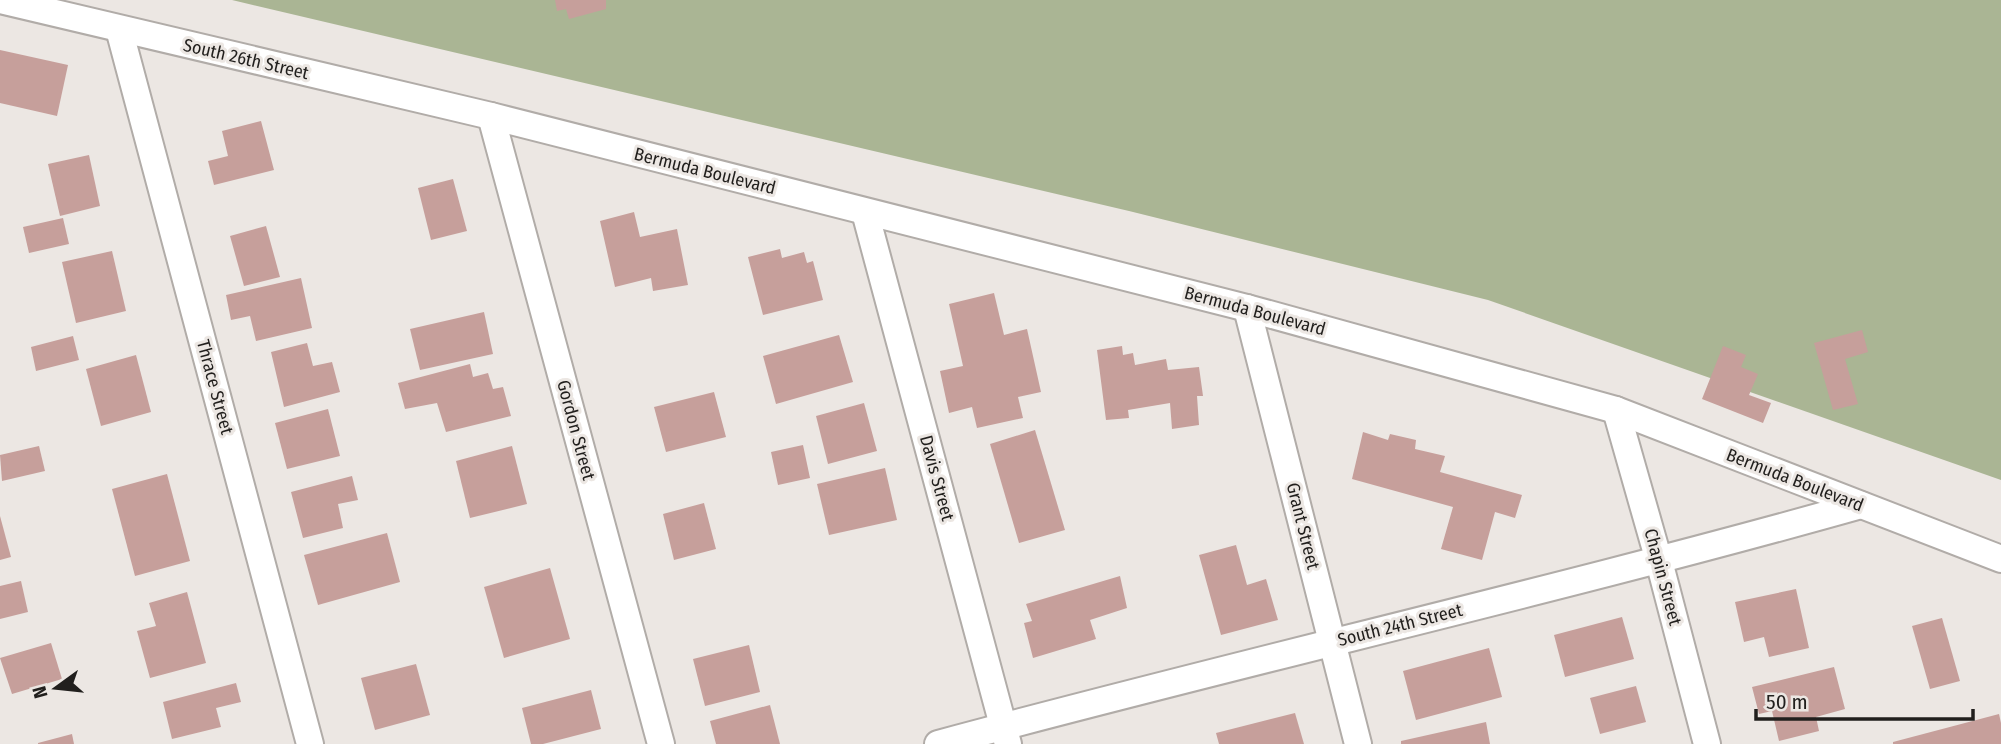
<svg xmlns="http://www.w3.org/2000/svg" width="2001" height="744" viewBox="0 0 2001 744" font-family="'Fira Sans Condensed',sans-serif">
  <rect width="100%" height="100%" fill="#ece7e3"/>
  <polygon fill="#aab594" points="232,0 2001,0 2001,480 1488,300 1129,211"/>
  <g fill="#c69f9b">
    <polygon points="555,0 606,0 606,9 569,19 566,9 557,11"/>
    <polygon points="0,50 68,65 57,116 0,103"/>
    <polygon points="261,121 274,170 214,185 208,161 228,156 222,131"/>
    <polygon points="89,155 100,206 60,216 48,164"/>
    <polygon points="453,179 467,231 431,240 418,188"/>
    <polygon points="634,212 640,237 677,229 688,285 653,291 651,278 615,287 600,221"/>
    <polygon points="63,218 69,244 29,253 23,227"/>
    <polygon points="266,226 280,277 244,286 230,236"/>
    <polygon points="780,249 782,258 804,252 807,263 813,261 823,300 763,315 748,257"/>
    <polygon points="112,251 126,311 76,323 62,262"/>
    <polygon points="301,278 312,328 256,341 250,316 231,320 226,295"/>
    <polygon points="994,293 1004,335 1027,329 1041,392 1018,397 1023,418 977,428 972,407 949,413 940,371 963,366 949,304"/>
    <polygon points="484,312 493,354 420,370 410,329"/>
    <polygon points="1862,330 1868,352 1845,359 1858,404 1833,410 1814,343"/>
    <polygon points="839,335 853,382 776,404 763,356"/>
    <polygon points="73,336 79,360 36,371 31,347"/>
    <polygon points="307,343 313,366 332,362 340,392 284,407 271,352"/>
    <polygon points="1122,346 1123,355 1133,353 1135,365 1166,359 1168,370 1199,367 1203,396 1197,396 1199,425 1172,429 1170,403 1128,410 1129,418 1106,420 1097,350"/>
    <polygon points="1723,346 1746,355 1741,367 1758,374 1749,395 1771,403 1763,423 1702,399"/>
    <polygon points="136,355 151,412 101,426 86,369"/>
    <polygon points="470,364 473,377 488,373 493,389 503,387 511,416 446,432 437,403 405,409 398,383"/>
    <polygon points="714,392 726,437 666,452 654,407"/>
    <polygon points="864,403 877,451 828,464 816,416"/>
    <polygon points="328,409 340,456 287,469 275,423"/>
    <polygon points="1035,430 1065,530 1019,543 990,444"/>
    <polygon points="1363,432 1388,440 1390,434 1416,440 1415,449 1445,456 1440,472 1522,495 1515,518 1495,512 1482,560 1441,549 1453,507 1352,479"/>
    <polygon points="803,445 810,478 778,485 771,452"/>
    <polygon points="39,446 45,471 2,481 0,455"/>
    <polygon points="512,446 527,504 470,518 456,461"/>
    <polygon points="885,468 897,520 829,535 817,484"/>
    <polygon points="167,474 190,561 135,576 112,489"/>
    <polygon points="352,476 358,500 338,504 343,528 303,538 291,492"/>
    <polygon points="704,503 716,549 674,560 663,514"/>
    <polygon points="0,516 11,557 0,560"/>
    <polygon points="387,533 400,582 318,605 304,555"/>
    <polygon points="1236,545 1247,585 1266,579 1278,620 1221,635 1199,555"/>
    <polygon points="550,568 570,639 504,658 484,587"/>
    <polygon points="1120,576 1127,608 1090,620 1096,639 1033,658 1024,623 1032,621 1026,604"/>
    <polygon points="21,581 28,612 0,619 0,586"/>
    <polygon points="1796,589 1809,648 1769,657 1764,637 1744,642 1735,602"/>
    <polygon points="187,592 206,663 150,678 137,631 156,626 149,603"/>
    <polygon points="1622,617 1634,659 1565,677 1554,635"/>
    <polygon points="1942,618 1960,681 1930,689 1912,626"/>
    <polygon points="51,643 62,679 12,694 0,658"/>
    <polygon points="749,645 760,692 705,706 693,659"/>
    <polygon points="1489,648 1502,697 1416,720 1403,671"/>
    <polygon points="416,664 430,715 375,730 361,678"/>
    <polygon points="1834,667 1845,709 1816,717 1819,731 1779,741 1772,711 1759,714 1752,687"/>
    <polygon points="236,683 241,702 216,708 221,727 172,739 163,702"/>
    <polygon points="1636,686 1646,722 1600,734 1590,698"/>
    <polygon points="591,690 601,729 543,744 531,744 522,708"/>
    <polygon points="770,705 780,744 716,744 710,721"/>
    <polygon points="1295,713 1304,744 1219,744 1216,733"/>
    <polygon points="1999,714 2001,723 2001,744 1893,744 1893,742"/>
    <polygon points="1486,722 1490,744 1401,744 1401,741"/>
    <polygon points="72,734 74,744 38,744 38,743"/>
  </g>
  <g fill="none" stroke-linecap="round" stroke-linejoin="round">
    <g stroke="#b1aca8" stroke-width="30">
      <g id="minor">
        <polyline points="0,0 491,116 1247,308 1616,410 2001,559"/>
        <polyline points="119,29 310,744"/>
        <polyline points="491,116 661,744"/>
        <polyline points="865,212 1008,744"/>
        <polyline points="1247,308 1358,744"/>
        <polyline points="1616,410 1659,561 1707,744"/>
        <path d="M938,744C1245,661 1555,591 1861,505"/>
      </g>
    </g>
    <use href="#minor" stroke="#fff" stroke-width="26"/>
  </g>
  <g text-anchor="middle" stroke-width="6" stroke-linejoin="round" paint-order="stroke">
    <g font-size="18" fill="#211f1d" stroke="#ece7e3">
      <text transform="translate(246 59) rotate(13)" y="6">South 26th Street</text>
      <text transform="translate(705 171) rotate(14)" y="6">Bermuda Boulevard</text>
      <text transform="translate(1255 311) rotate(15)" y="6">Bermuda Boulevard</text>
      <text transform="translate(215 387) rotate(75)" y="6">Thrace Street</text>
      <text transform="translate(576 430) rotate(75)" y="6">Gordon Street</text>
      <text transform="translate(937 478) rotate(75)" y="6">Davis Street</text>
      <text transform="translate(1795 480) rotate(21)" y="6">Bermuda Boulevard</text>
      <text transform="translate(1303 526) rotate(76)" y="6">Grant Street</text>
      <text transform="translate(1663 577) rotate(75)" y="6">Chapin Street</text>
      <text transform="translate(1400 625) rotate(-14)" y="6">South 24th Street</text>
    </g>
  </g>
  <g transform="translate(56 688) rotate(255)" stroke="#ece7e3" stroke-width="5" paint-order="stroke">
  <path d="M0-5L12 26L0 18L-12 26Z" fill="#211f1d"/>
  <text y="-10" font-size="19" font-weight="bold" text-anchor="middle" fill="#211f1d">N</text>
  </g>
  <path d="M1756 709v10h217v-10" fill="none" stroke="#211f1d" stroke-width="3.5"/>
  <text x="1766" y="709" font-size="21" fill="#211f1d" stroke="#ece7e3" stroke-width="5" paint-order="stroke">50 m</text>
</svg>
